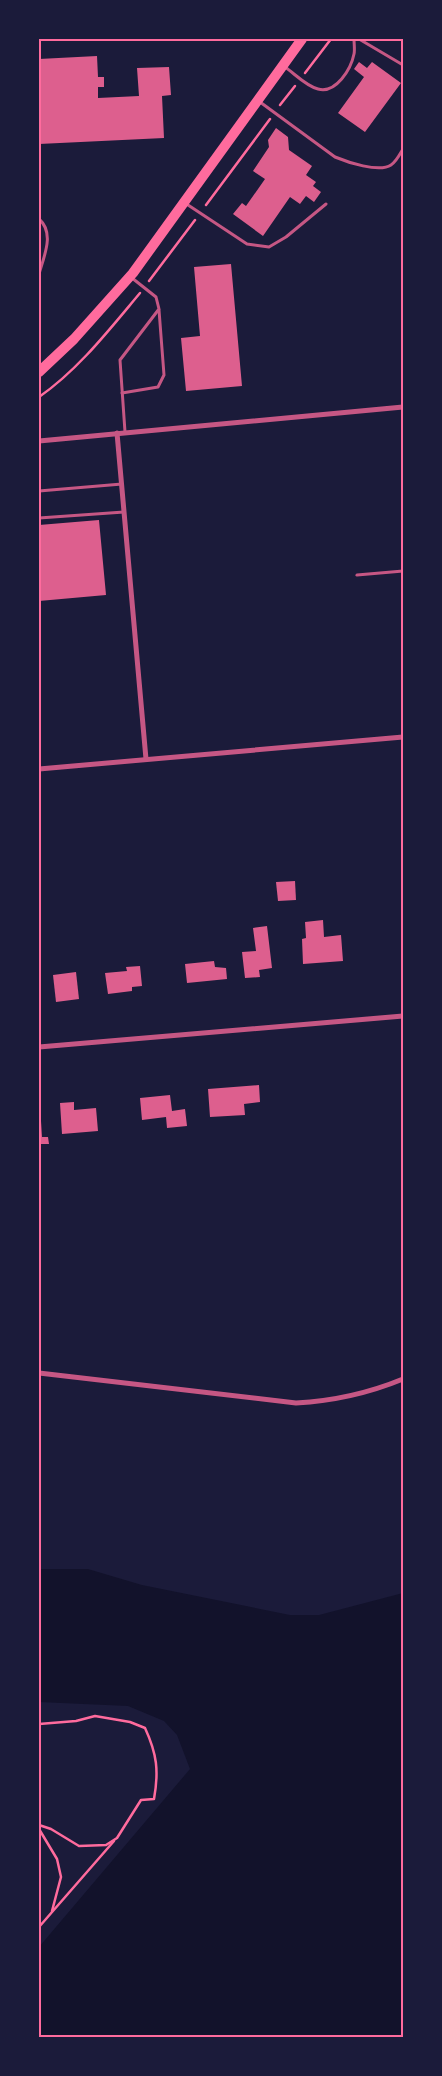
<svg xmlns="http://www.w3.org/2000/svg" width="442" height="2076" viewBox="0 0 442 2076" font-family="'Open Sans',sans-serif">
  <rect width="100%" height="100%" fill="#1b1b3a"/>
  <polygon fill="#12122b" points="39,1569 88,1569 142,1585 290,1615 319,1615 403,1593 403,2037 39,2037 39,1947 190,1769 177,1735 164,1721 128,1706 39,1702"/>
  <g fill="#dd5f8e">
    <polygon points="97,56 98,77 104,77 104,87 98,87 98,98 139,96 137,68 169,67 171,95 162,96 164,138 39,144 39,59"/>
    <polygon points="359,62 367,68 372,62 401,83 365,132 338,113 364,77 354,69"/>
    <polygon points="276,128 288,137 289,150 312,166 306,175 316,182 313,186 321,192 314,202 306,196 300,204 290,197 263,236 233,214 242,203 246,206 265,179 253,171 269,147 268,140"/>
    <polygon points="231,264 242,386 186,391 181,338 200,336 194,267"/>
    <polygon points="99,520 106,595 39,601 39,525"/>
    <polygon points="295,881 296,900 278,901 276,882"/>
    <polygon points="323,920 324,937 341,935 343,961 303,964 302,939 306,938 305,922"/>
    <polygon points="267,926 272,968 259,970 260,977 245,978 242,952 256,951 253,928"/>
    <polygon points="214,961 215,967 226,968 227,979 187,983 185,964"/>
    <polygon points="140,966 142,986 132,987 132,991 108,994 105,973 127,971 126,967"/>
    <polygon points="76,972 79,999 56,1002 53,975"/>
    <polygon points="259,1085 260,1102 244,1104 245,1115 210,1117 208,1089"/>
    <polygon points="170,1095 172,1111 185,1109 187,1126 167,1128 166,1117 142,1120 140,1098"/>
    <polygon points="74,1102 74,1110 96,1108 98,1131 62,1134 60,1103"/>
    <polygon points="39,1121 41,1121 42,1137 48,1137 49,1144 39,1144"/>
  </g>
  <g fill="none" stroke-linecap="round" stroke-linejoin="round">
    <g stroke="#ff6b9d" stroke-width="2.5">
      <polyline points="305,73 331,39"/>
      <polyline points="280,105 295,86"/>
      <polyline points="206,205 270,119"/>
      <polyline points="149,281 195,220"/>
      <path d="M39,397C78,370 109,330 140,293"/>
      <path d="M39,1724L76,1721L95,1716L130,1722L145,1728C157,1754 159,1771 154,1799L141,1800L117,1838L106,1845L79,1846L51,1829L39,1825"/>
      <polyline points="39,1829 57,1859 61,1877 52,1911"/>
      <polyline points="39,1927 114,1841"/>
    </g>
    <g stroke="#c65784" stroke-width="3">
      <polyline points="359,39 403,65"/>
      <path d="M285,67C295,74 306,86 318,89C336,94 351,69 354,54C355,50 354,44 354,39"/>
      <path d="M260,102L335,157C347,162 379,173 391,165C396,162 400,154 403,149"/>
      <polyline points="185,203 247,244 269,247 286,237 326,204"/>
      <path d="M39,219C55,233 44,256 39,274"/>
      <polyline points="122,393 158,387 164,375 159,310"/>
      <polyline points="125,432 120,360 159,309 156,297 132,278"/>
      <polyline points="39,491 122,484"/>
      <polyline points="39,518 124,512"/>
      <polyline points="357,575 403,571"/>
    </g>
    <g stroke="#c65784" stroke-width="5">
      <polyline points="117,433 146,759"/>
      <polyline points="39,441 403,407"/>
      <polyline points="39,769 403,737"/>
      <polyline points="39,1047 403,1016"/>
      <path d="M39,1373L296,1403C333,1401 369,1393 403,1379"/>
    </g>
    <polyline stroke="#ff6b9d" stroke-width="10" points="39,372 74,339 133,273 302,39"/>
  </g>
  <rect width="442" height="2076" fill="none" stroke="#1b1b3a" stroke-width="80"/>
  <rect x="40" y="40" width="362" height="1996" fill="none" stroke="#ff6b9d" stroke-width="2"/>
</svg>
